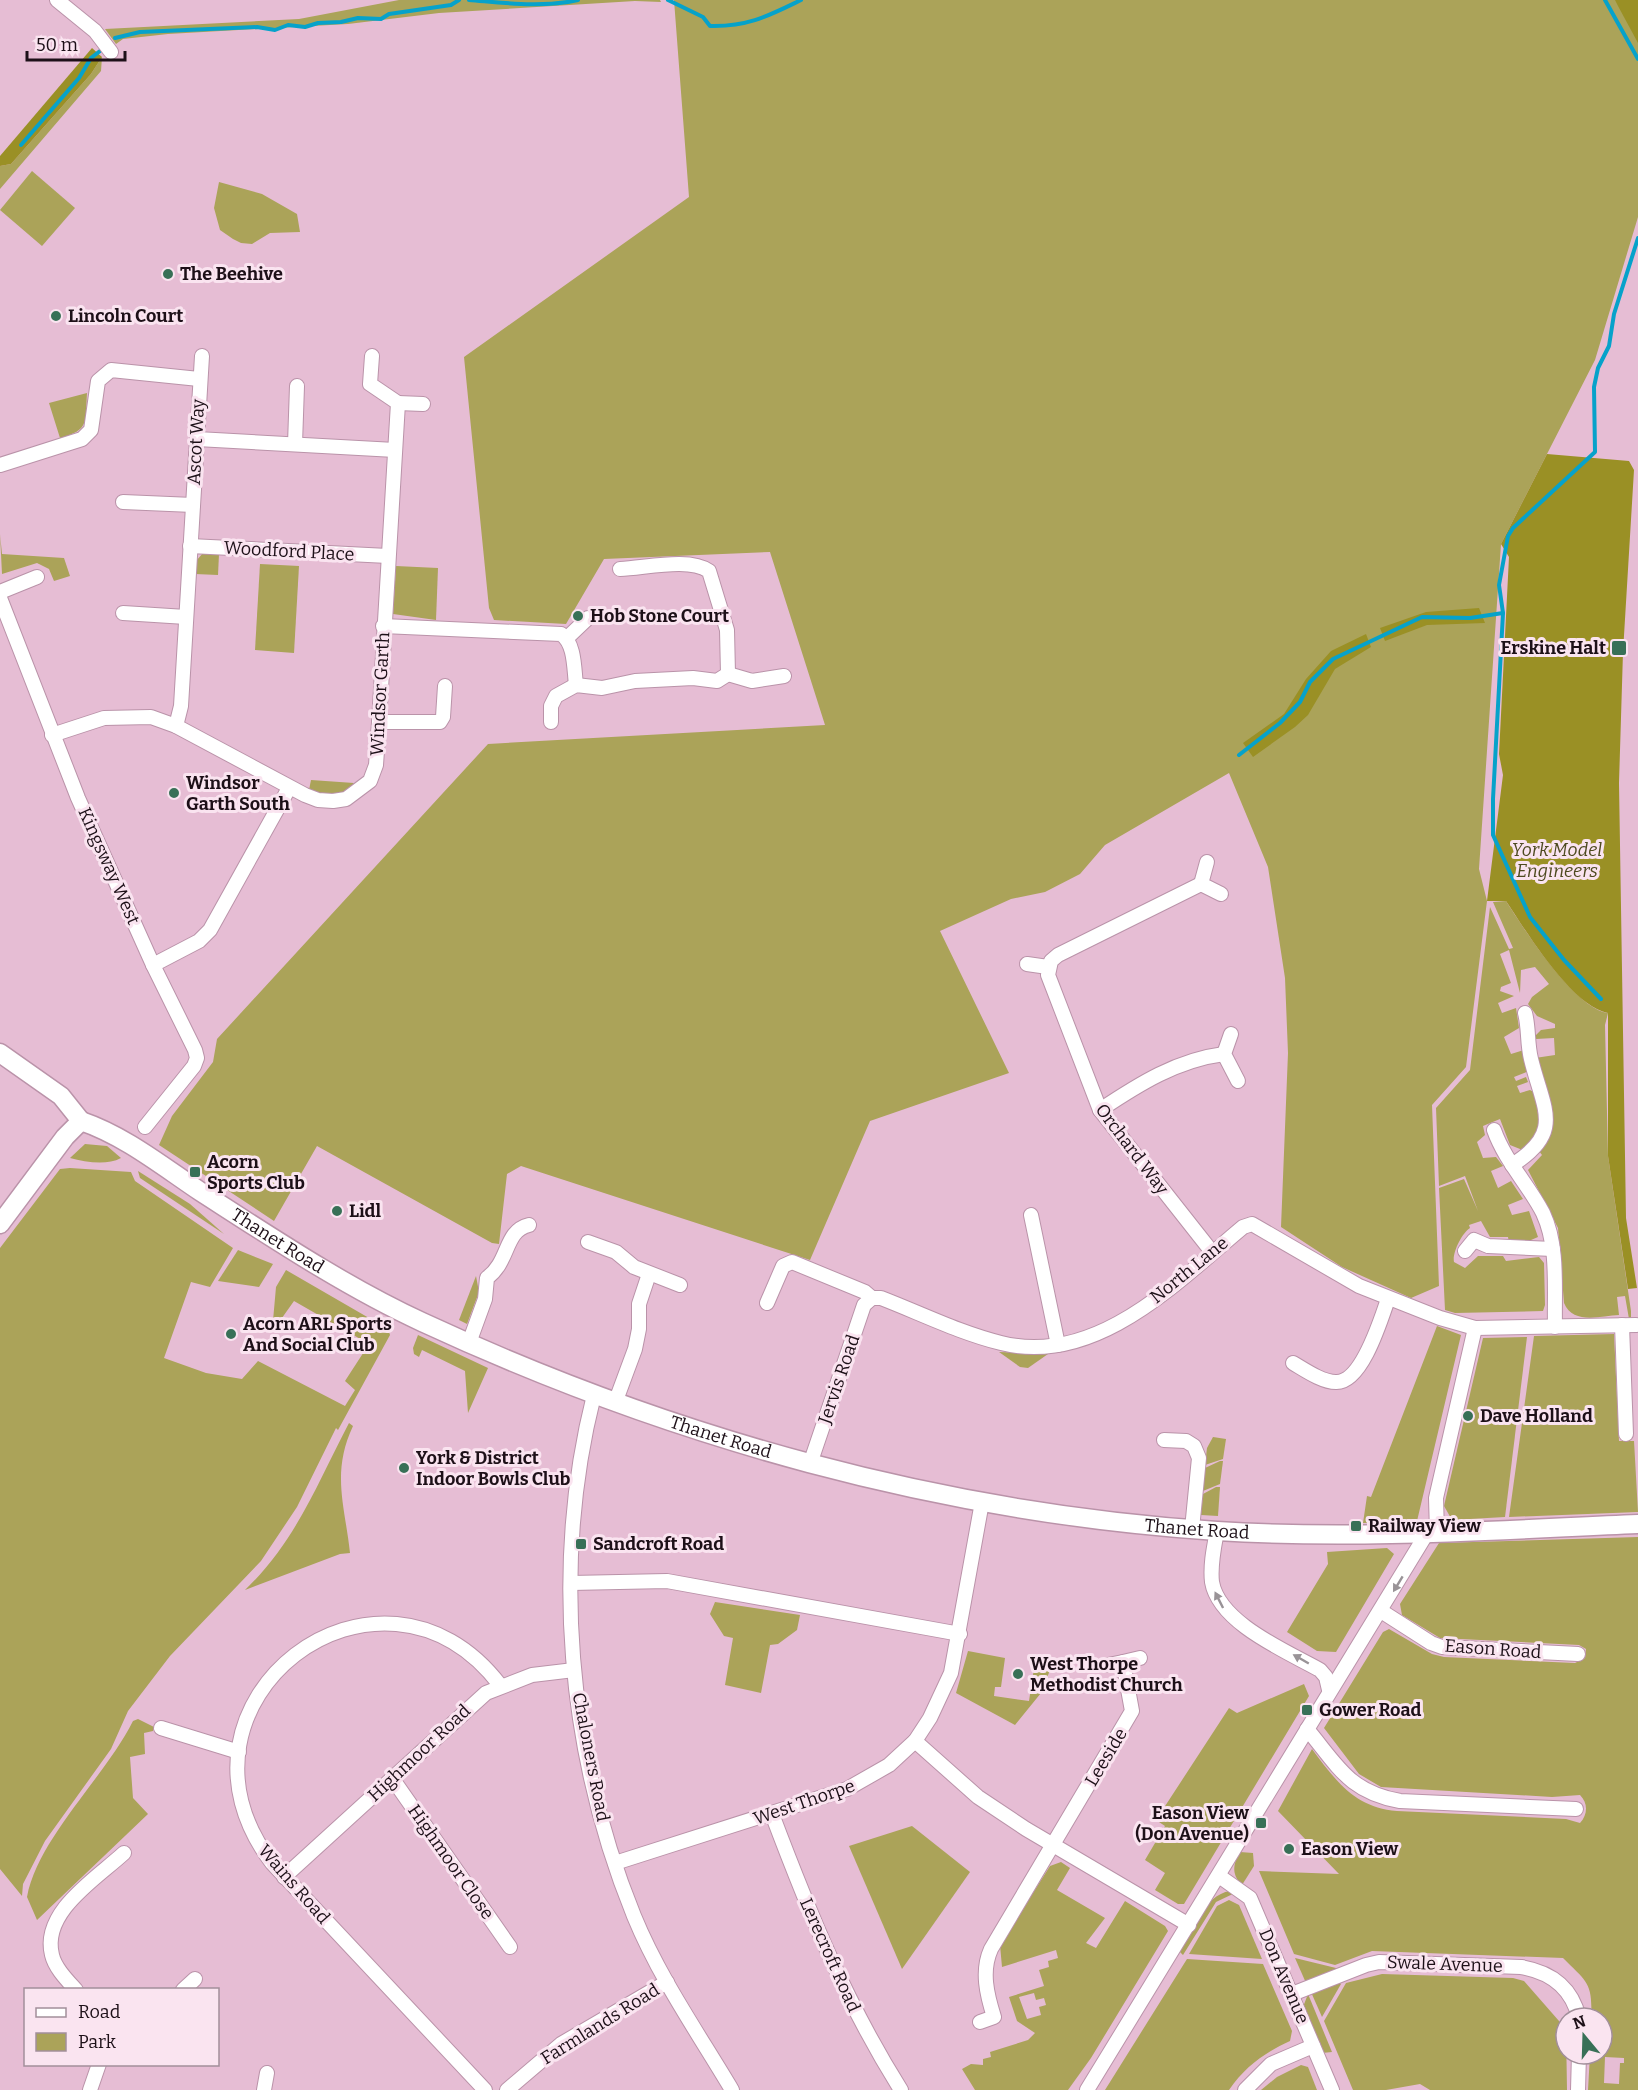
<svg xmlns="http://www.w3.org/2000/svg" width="1638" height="2090" viewBox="0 0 1638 2090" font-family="Bitter,serif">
  <rect width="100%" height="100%" fill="#e6bdd4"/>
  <g fill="#aba359" fill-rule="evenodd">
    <polygon points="399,0 660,0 661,2 635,1 439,13 348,24 168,34 123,39 116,44 105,29 299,19"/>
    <polygon points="674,0 1638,0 1638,217 1595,360 1501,544 1479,869 1487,901 1466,1067 1432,1105 1439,1286 1411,1298 1342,1267 1281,1227 1288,1053 1285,978 1268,867 1229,773 1105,845 1080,874 1045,892 1011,899 940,931 1009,1073 870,1121 810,1260 521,1166 507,1174 499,1244 492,1243 317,1146 274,1221 159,1145 172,1116 213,1062 217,1039 488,744 825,725 770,552 604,559 566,624 494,620 489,608 464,357 689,197"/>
    <polygon points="102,57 101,71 0,189 0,166 11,164 91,74"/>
    <polygon points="32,171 75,208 42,246 0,210"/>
    <polygon points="219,182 262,194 297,214 300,232 270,233 252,244 241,243 233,239 220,230 214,208"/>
    <path d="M87,393C85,422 90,430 60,438L49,403Z"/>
    <polygon points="0,534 2,554 64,558 70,576 54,581 49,569 37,563 2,574"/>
    <polygon points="203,553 219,554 218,575 195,574 196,561"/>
    <polygon points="260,564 299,566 294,653 255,650"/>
    <polygon points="396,566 438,568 436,620 393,614"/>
    <path d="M311,780L354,783C346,799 323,795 309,790Z"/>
    <path d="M1506,901C1524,929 1575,1009 1608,1013L1605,1025L1608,1156L1631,1311V1319H1629L1625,1296L1617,1297L1619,1315C1600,1316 1573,1325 1564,1303L1558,1228L1528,1170L1542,1155L1539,1151L1544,1144L1535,1058L1555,1055L1554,1038L1536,1039V1035L1541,1030L1555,1028V1024L1537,1016L1528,1004L1532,997L1549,984L1535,967L1521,970L1520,993L1509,950L1500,954L1511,983L1501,987L1500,991L1514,996L1498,1003L1502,1013L1516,1008L1519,1028L1504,1037L1511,1054L1524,1050L1529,1071L1514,1077L1516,1081L1526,1077L1528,1082L1517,1086L1520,1093L1530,1090L1535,1093L1540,1128L1525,1151L1510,1145L1500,1119L1483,1126L1485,1135L1477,1142L1483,1158L1496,1157L1503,1166L1491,1171L1498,1188L1511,1181L1523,1199L1508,1205L1512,1215L1529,1211L1538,1237L1531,1240V1244L1509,1243L1508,1237H1490L1481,1221L1469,1225L1470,1228C1462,1233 1452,1253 1454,1262L1465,1268L1478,1256H1503L1506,1261L1539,1257L1544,1263L1545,1305L1543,1311L1455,1313L1445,1310L1439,1188L1464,1179L1478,1211L1465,1176L1439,1186L1436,1108L1470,1070L1490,907L1509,949L1513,948L1493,902Z"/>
    <path d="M85,1144L107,1146L121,1158C106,1166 86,1162 70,1158Z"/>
    <polygon points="70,1168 131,1172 135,1181 233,1248 210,1287 191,1282 164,1358 206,1373 242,1379 258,1361 345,1406 355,1390 345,1381 369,1344 294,1301 272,1332 276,1287 286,1270 388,1329 390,1335 338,1430 336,1428 297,1507 261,1561 170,1656 128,1711 111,1749 45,1841 23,1884 22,1896 0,1869 0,1248 60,1169"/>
    <polygon points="138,1171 190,1204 224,1234 140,1178"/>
    <polygon points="238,1250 273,1264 259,1287 218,1281"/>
    <polygon points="476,1276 479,1292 467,1324 459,1320"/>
    <polygon points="1437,1326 1461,1335 1417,1521 1363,1523 1367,1496 1371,1497"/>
    <polygon points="1614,1334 1619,1441 1634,1441 1638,1512 1509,1517 1534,1336"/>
    <polygon points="418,1335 488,1368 468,1413 465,1371 422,1350 419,1357 414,1354 413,1348"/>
    <polygon points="1527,1337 1505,1517 1452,1520 1444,1506 1483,1338"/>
    <polygon points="999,1352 1048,1354 1028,1368 1020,1367"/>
    <path d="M349,1423L353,1426C331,1473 345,1506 350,1553L340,1554L245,1590C296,1541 317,1484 349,1423Z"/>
    <polygon points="1213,1437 1226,1439 1223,1459 1205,1465 1207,1448"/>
    <polygon points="1220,1461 1223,1461 1220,1484 1203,1491 1205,1468"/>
    <polygon points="1216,1487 1220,1487 1218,1516 1201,1515 1203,1494"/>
    <path d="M1638,1537V2090H1588L1590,2054H1602V2018H1591C1593,1983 1587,1982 1563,1958L1372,1951L1335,1965L1294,1954L1259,1871L1339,1874L1278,1811L1312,1749C1335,1780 1355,1808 1397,1811L1566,1819L1580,1823C1588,1814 1588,1803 1580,1795L1552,1797L1381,1787L1359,1774L1324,1728L1383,1632L1389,1629L1432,1654L1444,1657L1575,1663L1585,1658L1586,1649L1579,1645L1440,1638L1402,1615L1400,1604L1439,1543ZM1605,2057L1624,2058V2063H1620L1619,2084L1604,2083Z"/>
    <polygon points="1387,1548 1394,1554 1336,1652 1317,1651 1287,1632 1328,1564 1327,1552"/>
    <polygon points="715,1602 800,1615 797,1630 778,1644 770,1645 761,1693 725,1685 733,1638 724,1636 710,1614"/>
    <polygon points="968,1651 1005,1658 1001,1687 995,1687 994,1696 1029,1701 1035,1662 1052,1665 1041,1693 1015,1725 956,1693"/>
    <polygon points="1304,1684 1309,1696 1184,1904 1178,1904 1155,1890 1165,1873 1145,1860 1165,1826 1156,1820 1229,1708 1237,1713"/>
    <path d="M138,1719L154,1727L153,1731L144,1733L145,1754L130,1757L133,1798L148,1814L37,1920L27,1897C38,1838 105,1777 133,1721Z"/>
    <polygon points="912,1826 970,1872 902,1969 849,1846"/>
    <path d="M1240,1852L1253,1853L1254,1866L1242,1885C1231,1874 1233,1864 1240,1852Z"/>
    <path d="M1061,1862L1070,1868L1057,1890L1105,1918L1086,1943L1096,1948L1125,1901L1165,1926L1168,1931L1091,2058L1068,2090H975L962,2069L971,2064L983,2065V2059L991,2057L990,2052L1028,2040L1035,2033L1017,2021L1009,1997L1044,1986L1039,1970L1049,1967L1048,1961L1058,1958L1056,1950L1002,1967L1000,1945L1050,1866ZM1034,1993L1036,2000L1044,1998L1046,2005L1039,2007L1041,2015L1027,2019L1019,1997Z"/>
    <path d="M1230,1891L1237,1892L1216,1902L1183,1955L1180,1952C1192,1931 1204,1895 1230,1891Z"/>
    <polygon points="1229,1900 1239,1905 1262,1959 1189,1954 1217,1906"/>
    <polygon points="1295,1958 1336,1968 1336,1971 1306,1983"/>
    <path d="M1187,1959L1263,1964L1292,2031L1290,2041C1264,2053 1245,2067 1229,2090H1105Z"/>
    <polygon points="1382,1974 1513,1978 1524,1981 1566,2029 1567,2090 1430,2090 1420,2084 1386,2090 1353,2090 1324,2021 1346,1983"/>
    <polygon points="1338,1981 1341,1984 1322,2017 1311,1992"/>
    <polygon points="1308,1994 1332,2052 1322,2053 1303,2007"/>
    <polygon points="1301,2065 1308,2067 1317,2090 1261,2090 1277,2077"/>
  </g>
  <g fill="#9a9025">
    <polygon points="1615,0 1638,0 1638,43 1618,6"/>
    <polygon points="92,48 102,57 91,74 11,164 0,166 0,156"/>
    <path d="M1547,454L1629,461L1634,470L1623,652L1619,783L1626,1218L1637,1288L1628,1289L1608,1156V1013C1572,1007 1526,931 1506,901H1487L1503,775L1499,754L1509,557L1501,544Z"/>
    <polygon points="1479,608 1485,623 1427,625 1385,641 1380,628 1426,612"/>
    <polygon points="1366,634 1371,647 1335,669 1308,715 1295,727 1253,757 1243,743 1284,714 1306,679 1331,651"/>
  </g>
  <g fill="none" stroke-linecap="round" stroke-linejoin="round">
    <g stroke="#06a2ca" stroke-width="4">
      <path d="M469,0C506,3 542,8 578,0"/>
      <path d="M668,0L703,17L710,26C748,27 768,16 801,0"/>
      <polyline points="1605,0 1638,59"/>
      <polyline points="115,38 140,32 257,27 275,30 288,25 305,27 318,23 341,22 358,18 381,19 389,14 451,5 459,0"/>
      <polyline points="21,145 79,78 91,58 100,51"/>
      <polyline points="1239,755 1280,723 1300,702 1310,682 1333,659 1422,617 1470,618 1503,613"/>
      <polyline points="1601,999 1564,960 1530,917 1493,835 1493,799 1503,613 1499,585 1508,536 1513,528 1595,452 1594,387 1598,368 1609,346 1614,314 1638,238"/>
    </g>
    <g stroke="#ba93a9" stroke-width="16">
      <g id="minor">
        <polyline points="57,0 95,31 111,52"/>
        <polyline points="398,403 423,404"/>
        <polyline points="197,439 395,450"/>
        <polyline points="295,444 297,386"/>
        <polyline points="0,465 82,439 91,430 98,381 111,370 199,379"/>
        <polyline points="123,502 193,505"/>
        <polyline points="190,546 388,556"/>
        <polyline points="0,592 37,577"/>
        <polyline points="0,598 78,798 153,965 195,1050 197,1058 194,1066 145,1127"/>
        <polyline points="123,613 186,617"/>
        <path d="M383,626L561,634C575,643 574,669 576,685"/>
        <polyline points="567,638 588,618"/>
        <polyline points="728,674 752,681 784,676"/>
        <polyline points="379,722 440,722 443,717 445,686"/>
        <path d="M551,722V706L556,696L576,685L602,688L635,681L693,678L717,681L728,674L727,630L709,571C689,557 646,568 620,569"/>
        <polyline points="176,726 181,706 202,356"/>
        <polyline points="52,735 104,718 151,717 176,726 305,795 318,800 333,801 346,799 370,781 376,765 379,722 398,403 370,384 372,356"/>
        <polyline points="1207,862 1201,884 1221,894"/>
        <polyline points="1201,884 1058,955 1051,961 1048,975 1100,1110 1212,1252"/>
        <polyline points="1027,964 1048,967"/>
        <polyline points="153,965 199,941 210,930 289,788"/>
        <polyline points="1231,1034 1224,1054 1238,1081"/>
        <path d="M1100,1110C1139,1084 1177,1060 1224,1054"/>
        <path d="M1494,1130C1505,1161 1528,1184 1543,1213C1559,1247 1554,1290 1555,1327"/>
        <path d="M1512,1165C1565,1132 1543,1109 1531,1059C1527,1043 1529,1028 1525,1013"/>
        <polyline points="1031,1215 1058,1345"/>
        <polyline points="588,1242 616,1252 634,1267 680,1285"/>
        <polyline points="1465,1251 1474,1240 1488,1246 1553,1249"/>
        <path d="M767,1303L783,1266L792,1262L865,1292L872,1298H881C920,1313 960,1333 1001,1343C1096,1367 1177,1282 1243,1227L1252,1224L1359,1286L1440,1318L1475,1328L1636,1325"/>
        <polyline points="1622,1325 1626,1434"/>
        <path d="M469,1343L485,1299L487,1278C510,1261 504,1231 529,1225"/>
        <path d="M1293,1363C1305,1370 1322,1382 1336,1382C1362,1383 1381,1319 1388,1299"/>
        <path d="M594,1395C551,1565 568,1754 634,1916C659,1977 698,2033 732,2090"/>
        <polyline points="615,1403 635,1349 639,1329 639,1304 649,1274"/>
        <polyline points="1164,1440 1186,1441 1194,1446 1199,1458 1192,1529"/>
        <polyline points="810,1464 864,1305 872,1298"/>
        <path d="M1217,1531C1214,1547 1210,1565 1212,1582C1219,1623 1286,1651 1320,1670L1326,1677L1329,1690"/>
        <polyline points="1437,1532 1436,1498 1475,1328"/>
        <polyline points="571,1583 667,1581 960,1634"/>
        <polyline points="1381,1611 1431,1643 1442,1647 1578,1654"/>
        <polyline points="1123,1662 1140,1658"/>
        <polyline points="161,1728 239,1752"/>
        <path d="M1307,1729C1338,1766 1349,1792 1400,1801L1576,1809"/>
        <polyline points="915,1741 978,1797 1026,1829 1189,1925"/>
        <polyline points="392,1778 510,1947"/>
        <path d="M772,1814C809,1912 845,2001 901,2090"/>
        <polyline points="615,1863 847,1789 889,1765 915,1741 930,1718 951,1673 982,1502"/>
        <polyline points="1219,1876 1250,1898 1332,2090"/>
        <polyline points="284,1877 486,1693 532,1675 574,1670"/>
        <path d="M76,1990C67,1980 55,1968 52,1955C41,1912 97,1878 124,1853"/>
        <polyline points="183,1990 195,1979"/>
        <path d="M1292,1994L1366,1965L1379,1962L1521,1967C1551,1972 1572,1988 1579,2018"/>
        <path d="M980,2022L994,2017C987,1995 981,1971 991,1949L1132,1711L1123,1662L1108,1665"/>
        <polyline points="90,2090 99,2064"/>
        <polyline points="264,2090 267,2073"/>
        <path d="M485,2090L272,1863C150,1702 380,1528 500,1685"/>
        <polyline points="507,2090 561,2044 667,1982"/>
        <polyline points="1087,2090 1427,1533"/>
        <polyline points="1245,2090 1271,2064 1313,2046"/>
        <polyline points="1578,2090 1579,2054"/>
      </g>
    </g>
    <g stroke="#ba93a9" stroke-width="21">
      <g id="tertiary">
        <polyline points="0,1053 61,1096 81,1121"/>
        <path id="s1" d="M81,1121C125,1136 162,1166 201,1192C271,1237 346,1287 422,1322C672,1438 941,1513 1217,1531C1357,1540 1498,1530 1638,1524"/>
        <polyline points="0,1224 65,1137 81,1121"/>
      </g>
    </g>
    <use href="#minor" stroke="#fff" stroke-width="14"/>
    <use href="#tertiary" stroke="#fff" stroke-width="18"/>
  </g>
  <defs><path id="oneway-solid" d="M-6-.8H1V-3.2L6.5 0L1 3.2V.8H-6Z" transform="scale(1.5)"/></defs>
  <g fill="#999397">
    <use href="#oneway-solid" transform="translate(1398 1584) rotate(121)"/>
    <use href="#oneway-solid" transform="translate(1219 1600) rotate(-117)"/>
    <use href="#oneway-solid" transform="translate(1301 1659) rotate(-150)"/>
  </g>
  <g fill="#387057" stroke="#fae4f0" stroke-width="2">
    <circle cx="168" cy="274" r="6"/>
    <circle cx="56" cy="316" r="6"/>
    <circle cx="578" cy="616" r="6"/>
    <rect x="1611" y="640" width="16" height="16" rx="3"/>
    <circle cx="174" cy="793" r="6"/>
    <rect x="189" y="1166" width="12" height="12" rx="3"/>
    <circle cx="337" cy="1211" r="6"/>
    <circle cx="231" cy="1334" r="6"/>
    <circle cx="1468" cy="1416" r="6"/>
    <circle cx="404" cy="1468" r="6"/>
    <rect x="1350" y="1520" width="12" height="12" rx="3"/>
    <rect x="575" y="1538" width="12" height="12" rx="3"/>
    <circle cx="1018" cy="1674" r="6"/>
    <rect x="1301" y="1704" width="12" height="12" rx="3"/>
    <rect x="1255" y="1817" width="12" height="12" rx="3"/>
    <circle cx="1289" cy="1849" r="6"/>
  </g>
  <g text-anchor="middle" stroke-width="6" stroke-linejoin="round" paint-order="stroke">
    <g font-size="18" font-weight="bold" fill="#1d1018" stroke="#fae4f0" text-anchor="start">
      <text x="180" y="280">The Beehive</text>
      <text x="68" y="322">Lincoln Court</text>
      <text x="590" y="622">Hob Stone Court</text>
      <text x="1606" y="654" text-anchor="end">Erskine Halt</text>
      <text x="186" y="789">Windsor<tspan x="186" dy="21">Garth South</tspan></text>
      <text x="207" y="1168">Acorn<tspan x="207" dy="21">Sports Club</tspan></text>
      <text x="349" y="1217">Lidl</text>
      <text x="243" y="1330">Acorn ARL Sports<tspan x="243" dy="21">And Social Club</tspan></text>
      <text x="1480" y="1422">Dave Holland</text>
      <text x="416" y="1464">York &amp; District<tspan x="416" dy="21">Indoor Bowls Club</tspan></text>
      <text x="1368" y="1532">Railway View</text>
      <text x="593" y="1550">Sandcroft Road</text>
      <text x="1030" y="1670">West Thorpe<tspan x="1030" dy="21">Methodist Church</tspan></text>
      <text x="1319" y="1716">Gower Road</text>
      <text x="1249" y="1819" text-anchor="end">Eason View<tspan x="1249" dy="21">(Don Avenue)</tspan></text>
      <text x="1301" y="1855">Eason View</text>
    </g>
    <g font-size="18" fill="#1d1018" stroke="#fae4f0">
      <text transform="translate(196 442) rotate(-87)" y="6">Ascot Way</text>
      <text transform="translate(289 551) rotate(3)" y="6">Woodford Place</text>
      <text transform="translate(380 694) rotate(-87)" y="6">Windsor Garth</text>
      <text transform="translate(109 866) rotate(66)" y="6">Kingsway West</text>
      <text transform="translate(1132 1149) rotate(53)" y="6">Orchard Way</text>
      <text dy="6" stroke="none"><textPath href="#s1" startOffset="231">Thanet Road</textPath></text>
      <text transform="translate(1189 1270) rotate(-39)" y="6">North Lane</text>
      <text transform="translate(839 1379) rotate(-71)" y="6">Jervis Road</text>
      <text dy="6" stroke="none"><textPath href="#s1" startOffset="717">Thanet Road</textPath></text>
      <text dy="6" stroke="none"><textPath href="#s1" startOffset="1203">Thanet Road</textPath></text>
      <text transform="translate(1493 1649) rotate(4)" y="6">Eason Road</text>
      <text transform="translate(419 1753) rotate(-43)" y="6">Highmoor Road</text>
      <text transform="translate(591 1757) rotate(79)" y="6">Chaloners Road</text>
      <text transform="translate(1106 1757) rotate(-59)" y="6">Leeside</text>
      <text transform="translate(804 1802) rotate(-19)" y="6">West Thorpe</text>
      <text transform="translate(451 1862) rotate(55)" y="6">Highmoor Close</text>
      <text transform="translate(294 1884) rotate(49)" y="6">Wains Road</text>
      <text transform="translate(830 1955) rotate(66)" y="6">Lerecroft Road</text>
      <text transform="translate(1445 1964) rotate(2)" y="6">Swale Avenue</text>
      <text transform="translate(1284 1976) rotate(67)" y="6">Don Avenue</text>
      <text transform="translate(600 2024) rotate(-32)" y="6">Farmlands Road</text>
    </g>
    <g font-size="18" font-style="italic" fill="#4e4a20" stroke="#fae4f0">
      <text x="1557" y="856">York Model<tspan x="1557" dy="21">Engineers</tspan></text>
    </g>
  </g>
  <rect x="24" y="1988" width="195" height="78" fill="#fae4f0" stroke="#a28f9a" stroke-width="1.5"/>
  <rect x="36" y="2008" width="30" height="9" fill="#ffffff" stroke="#a28f9a" stroke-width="1.5"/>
  <text x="78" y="2018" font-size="18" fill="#1d1018">Road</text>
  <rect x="36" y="2033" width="30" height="18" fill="#aba359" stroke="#a28f9a" stroke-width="1.5"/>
  <text x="78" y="2048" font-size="18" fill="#1d1018">Park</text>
  <g transform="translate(1584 2036) rotate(341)"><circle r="28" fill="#fae4f0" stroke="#a28f9a" stroke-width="1.5"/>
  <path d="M0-4.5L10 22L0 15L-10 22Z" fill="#387057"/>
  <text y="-9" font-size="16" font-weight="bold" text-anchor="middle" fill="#1d1018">N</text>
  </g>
  <path d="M27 51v9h98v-9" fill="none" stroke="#1d1018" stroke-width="3"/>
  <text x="36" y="51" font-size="18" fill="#1d1018" stroke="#fae4f0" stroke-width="4.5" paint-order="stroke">50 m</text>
</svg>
